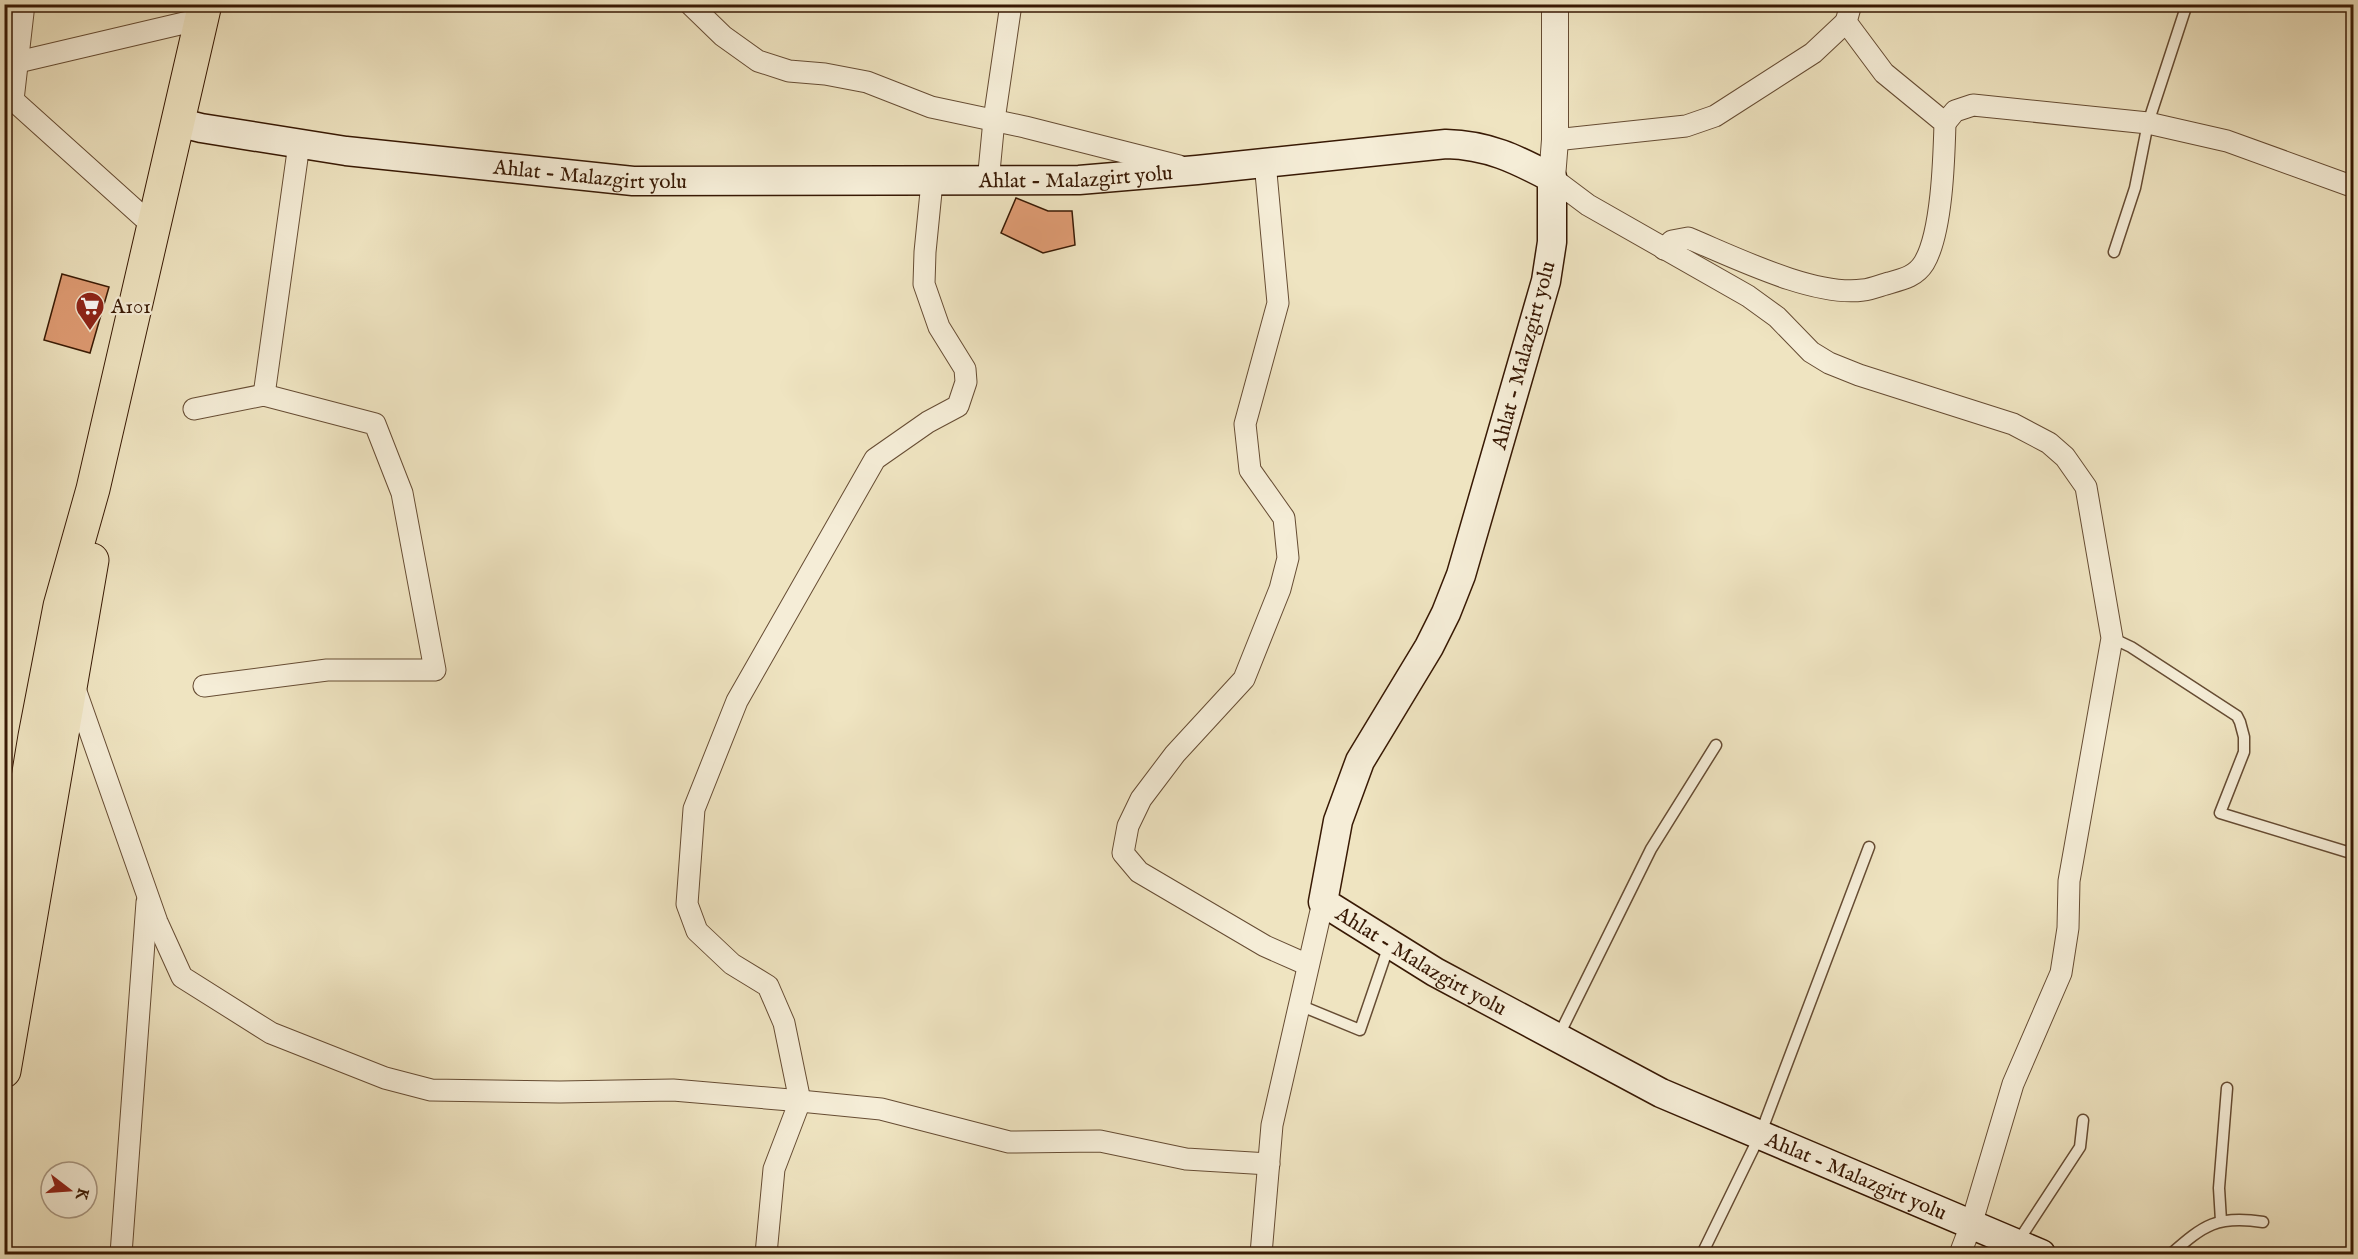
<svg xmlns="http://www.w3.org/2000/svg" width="2358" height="1259" viewBox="0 0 2358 1259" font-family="'IM FELL English',serif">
  <rect width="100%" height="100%" fill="#efe4c1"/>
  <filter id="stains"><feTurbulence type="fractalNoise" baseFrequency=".00333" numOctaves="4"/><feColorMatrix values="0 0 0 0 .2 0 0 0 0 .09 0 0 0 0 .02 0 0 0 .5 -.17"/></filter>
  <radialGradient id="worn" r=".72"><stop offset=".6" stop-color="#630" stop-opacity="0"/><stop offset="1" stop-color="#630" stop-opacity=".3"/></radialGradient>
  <g fill="#e09c74" stroke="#381904" stroke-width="1.5">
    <polygon points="1016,198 1048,211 1072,211 1075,245 1043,253 1001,233"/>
    <polygon points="62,274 109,287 90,353 44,340"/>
  </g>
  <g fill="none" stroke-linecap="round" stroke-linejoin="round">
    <g stroke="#664c33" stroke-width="13">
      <g id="service">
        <polyline points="2114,252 2135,188 2148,123 2187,4"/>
        <polyline points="2112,638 2131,647 2237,716 2240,722 2244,737 2244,752 2220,813 2354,854"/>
        <polyline points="1299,1005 1360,1030 1389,945"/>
        <polyline points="1558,1037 1651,849 1716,745"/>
        <polyline points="2221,1221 2219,1188 2227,1088"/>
        <polyline points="2017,1243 2080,1147 2083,1120"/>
        <polyline points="1702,1254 1760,1135 1869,847"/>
        <path d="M2171,1254C2204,1225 2217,1215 2263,1222"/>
      </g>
    </g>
    <g stroke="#664c33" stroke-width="23">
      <g id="minor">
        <polyline points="24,4 13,100 153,226"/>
        <polyline points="690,4 723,36 758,61 789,71 825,74 867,82 931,107 1025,127 1179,166"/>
        <polyline points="18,62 201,19"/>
        <polyline points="1945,123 1955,111 1973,105 2148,123 2227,141 2354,187"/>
        <polyline points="1555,140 1686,126 1715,116 1813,53 1846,22"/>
        <polyline points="1265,162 1278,303 1245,424 1250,470 1284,518 1288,558 1280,589 1244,679 1175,754 1141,799 1128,826 1123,853 1139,872 1265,946 1308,965"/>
        <polyline points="1552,178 1588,205 1748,296 1777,317 1811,352 1829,363 1859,375 2013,424 2049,443 2065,457 2086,487 2112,638 2069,881 2068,928 2061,973 2013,1084 1971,1225 1960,1254"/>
        <polyline points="988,182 994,120 1011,4"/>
        <path d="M1664,249L1672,241L1688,238C1734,257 1814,297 1863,290C1872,289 1881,285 1889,283C1904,279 1916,276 1924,263C1942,233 1944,159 1945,123L1884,73L1846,22L1851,4"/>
        <polyline points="264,395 299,144"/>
        <polyline points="194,409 264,395 375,424 402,493 435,670 327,670 204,686"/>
        <polyline points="74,686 157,922 182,977 271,1033 385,1078 431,1090 560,1092 673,1090 790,1100 881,1109 1009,1142 1100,1141 1186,1159 1269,1164"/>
        <polyline points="121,1254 147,902"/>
        <polyline points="766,1254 774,1169 800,1101 784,1023 768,986 732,964 697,931 687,904 694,809 737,701 875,459 928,422 958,406 966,382 965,369 939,327 924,284 925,252 932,182"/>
        <polyline points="1261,1254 1272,1125 1323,902"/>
      </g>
    </g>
    <g stroke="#664c33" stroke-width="28">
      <polyline id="tertiary" points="1552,178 1555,140 1555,4"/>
    </g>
    <g stroke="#381904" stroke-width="31">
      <g id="secondary">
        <path id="s1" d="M177,122L201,128L346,151L633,181L1079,180L1197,170L1446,144C1488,145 1516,159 1552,178V242L1546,281L1461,575L1446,613L1429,647L1360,761L1338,821L1323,902L1435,972L1661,1093L2041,1254"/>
      </g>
    </g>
    <g stroke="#381904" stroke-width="35">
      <g id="primary">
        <polyline points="4,923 35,736 60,606 93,489 205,4"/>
        <polyline points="4,1071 92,560"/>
      </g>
    </g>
    <use href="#service" stroke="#f5edd7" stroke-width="10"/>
    <use href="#minor" stroke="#f5edd7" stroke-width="21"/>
    <use href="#tertiary" stroke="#f5edd7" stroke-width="26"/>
    <use href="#secondary" stroke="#f5edd7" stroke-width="28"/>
    <use href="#primary" stroke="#efe4c1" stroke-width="33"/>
  </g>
  <defs>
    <g id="supermarket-pin" transform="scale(1.5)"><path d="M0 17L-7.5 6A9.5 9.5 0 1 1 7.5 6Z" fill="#8f2418" stroke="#f5edd7"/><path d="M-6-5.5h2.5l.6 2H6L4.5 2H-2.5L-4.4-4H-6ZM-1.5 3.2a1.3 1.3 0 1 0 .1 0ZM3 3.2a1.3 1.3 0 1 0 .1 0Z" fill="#fff"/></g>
  </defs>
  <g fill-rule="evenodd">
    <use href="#supermarket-pin" x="90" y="306"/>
  </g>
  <g text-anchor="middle" stroke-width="4.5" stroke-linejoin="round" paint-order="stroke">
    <g font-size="21" fill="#381904" stroke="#f5edd7">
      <text dy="7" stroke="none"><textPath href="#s1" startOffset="417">Ahlat - Malazgirt yolu</textPath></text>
      <text dy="7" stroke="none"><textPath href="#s1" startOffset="903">Ahlat - Malazgirt yolu</textPath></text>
      <text transform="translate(1523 355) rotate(-75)" y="7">Ahlat - Malazgirt yolu</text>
      <text dy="7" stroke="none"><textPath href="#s1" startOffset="2270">Ahlat - Malazgirt yolu</textPath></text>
      <text dy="7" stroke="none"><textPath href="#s1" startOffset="2756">Ahlat - Malazgirt yolu</textPath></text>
    </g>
    <g font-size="21" fill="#381904" stroke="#f5edd7" text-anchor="start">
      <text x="111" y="313">A101</text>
    </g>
  </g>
  <rect width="2358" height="1259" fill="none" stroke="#efe4c1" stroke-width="24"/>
  <rect x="6" y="6" width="2346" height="1247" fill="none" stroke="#381904" stroke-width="3"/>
  <rect x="12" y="12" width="2334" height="1235" fill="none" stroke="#381904" stroke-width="1.5"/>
  <g transform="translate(69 1190) rotate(107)"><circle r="28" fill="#f5edd7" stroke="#a99883" stroke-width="1.5"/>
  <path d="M0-4.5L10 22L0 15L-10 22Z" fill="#8f2418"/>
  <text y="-9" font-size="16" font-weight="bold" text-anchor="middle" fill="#381904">K</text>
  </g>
  <rect width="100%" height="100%" filter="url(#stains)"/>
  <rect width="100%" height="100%" fill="url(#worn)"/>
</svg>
